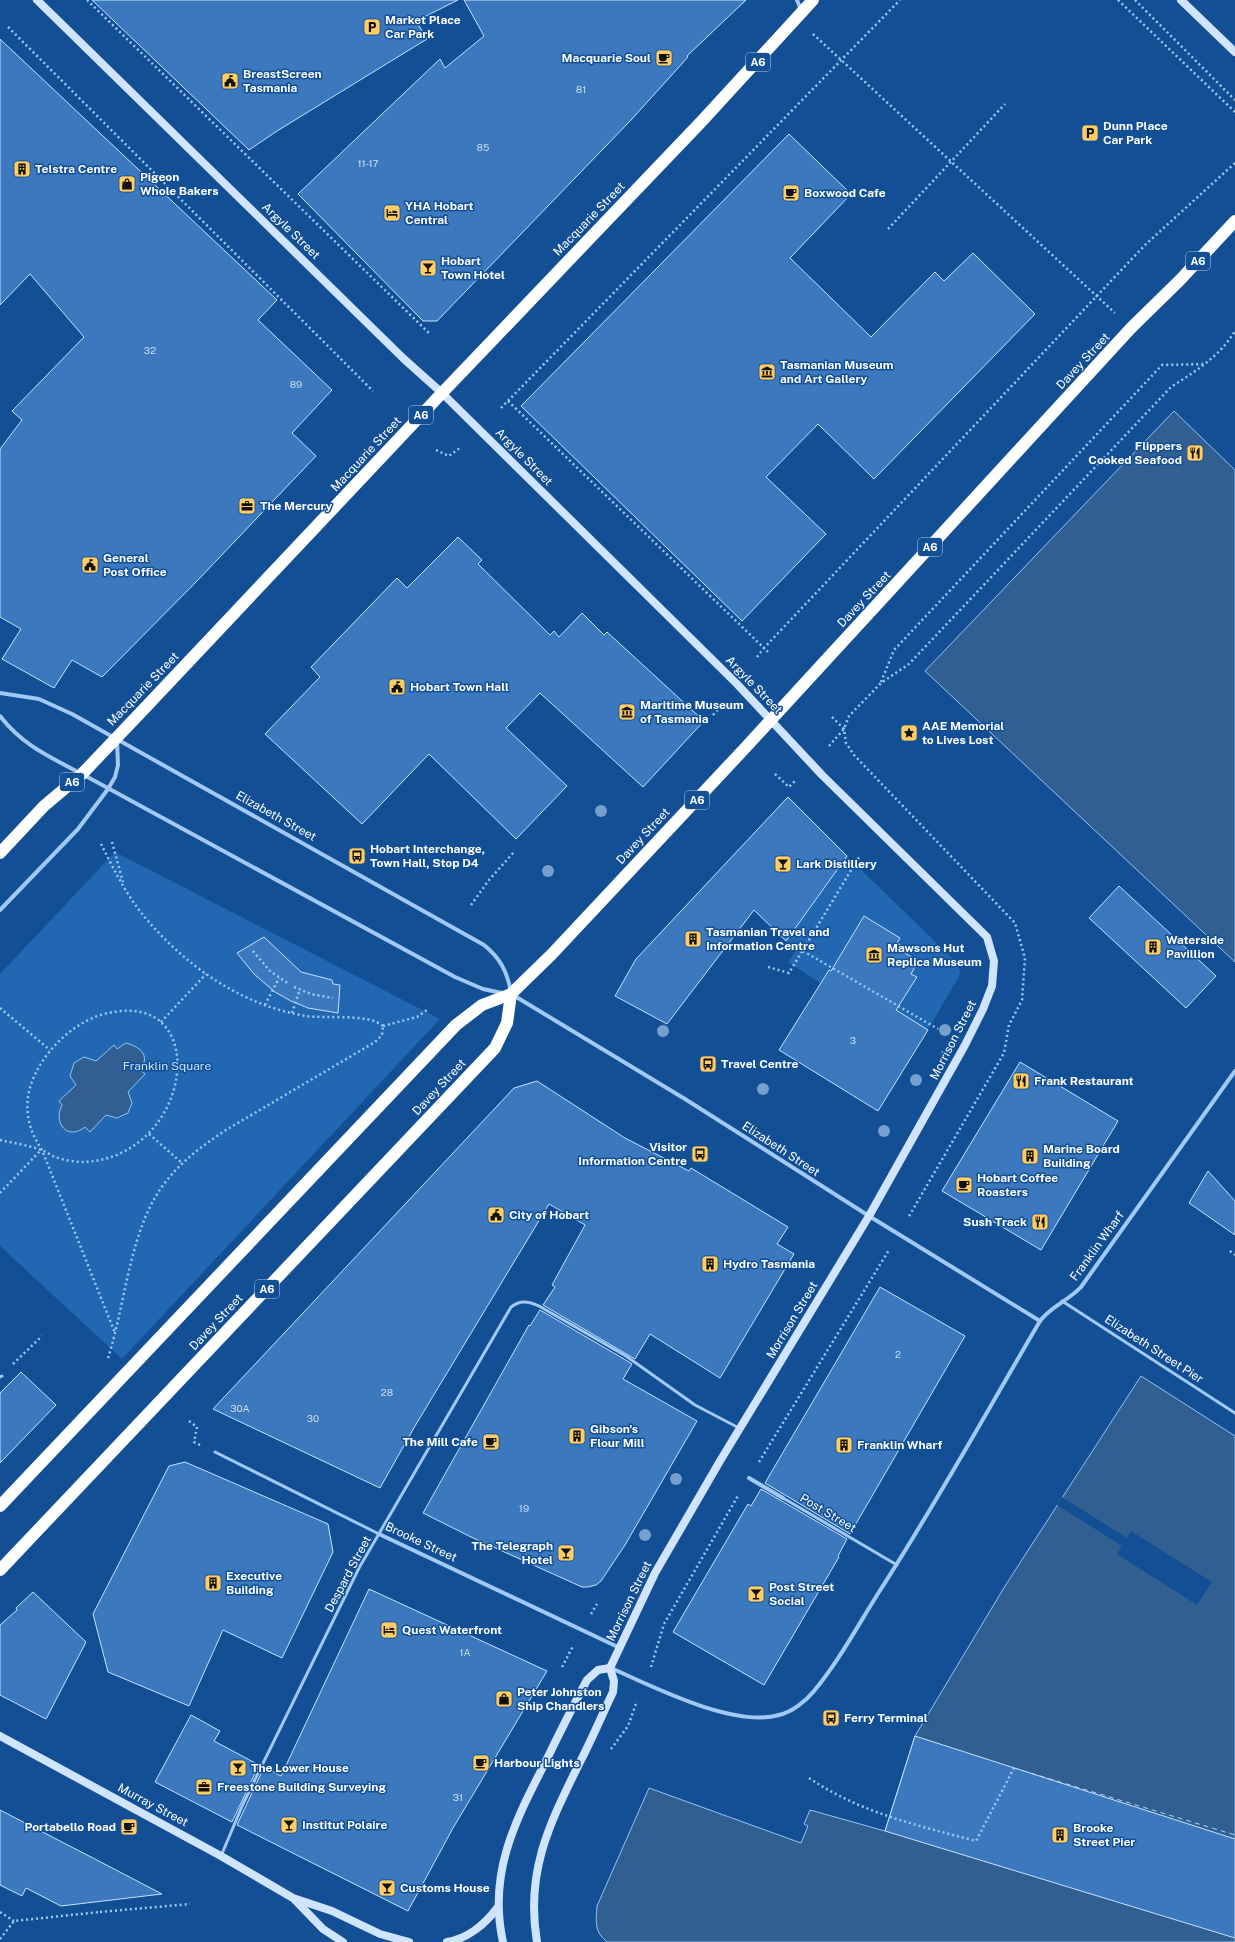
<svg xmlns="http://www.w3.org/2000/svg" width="1235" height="1942" viewBox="0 0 1235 1942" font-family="'Public Sans',sans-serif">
  <rect width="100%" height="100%" fill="#124f95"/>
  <g fill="#2167b2">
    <polygon points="115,852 440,1019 122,1359 0,1246 0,974"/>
    <polygon points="847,856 958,964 960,972 958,978 928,1030 829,970 820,983 788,962 797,949 786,941"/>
  </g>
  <g fill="#325f92" stroke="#93c4f6">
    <polygon points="1174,411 1235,470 1235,962 925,671"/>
    <path d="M126,1043C140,1047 151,1055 140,1070L145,1074L128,1092L132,1103L128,1113L117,1118L106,1115L90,1132L85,1127C67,1141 53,1123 62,1105L59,1101L76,1085L70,1076L74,1063L84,1057L96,1061L114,1045L117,1049Z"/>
    <path d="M1141,1376L1235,1436V1942H607C594,1931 596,1922 597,1906L649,1788L801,1843L808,1826L804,1824L810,1810L885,1831L915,1736L1005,1586Z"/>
  </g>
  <polygon fill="#124f95" points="1062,1497 1127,1538 1131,1531 1212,1582 1197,1605 1117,1554 1122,1546 1057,1505"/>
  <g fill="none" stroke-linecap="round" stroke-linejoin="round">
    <polyline stroke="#add3fa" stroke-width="1" stroke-dasharray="5 4" stroke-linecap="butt" points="1014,1768 1235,1835"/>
  </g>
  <g fill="#3b78bd" stroke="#c9e2fd">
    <polygon points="92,0 458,0 416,21 427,39 277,131 249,150"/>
    <polygon points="464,0 746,0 687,56 688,57 631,120 437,321 423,321 298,194 440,59 445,68 484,36"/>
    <polygon points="0,39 277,300 258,320 332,390 292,433 316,456 197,581 102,677 72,660 54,688 2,659 21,629 0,617 0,449 22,420 12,411 84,337 30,274 0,305"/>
    <polygon points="789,134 851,194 790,258 871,337 935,272 944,281 973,253 1035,314 874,479 818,424 766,477 826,534 742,621 521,406"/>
    <polygon points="458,537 482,560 478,564 550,635 554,631 559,637 582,613 604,635 607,632 704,721 643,787 540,693 506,728 567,786 516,839 429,754 362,824 265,734 320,677 311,667 397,578 407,588"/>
    <polygon points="788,797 847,856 786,941 754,910 667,1024 615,996 636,959"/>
    <polygon points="1119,886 1216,976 1186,1008 1089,918"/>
    <polygon points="864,916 900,938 897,943 902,946 900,950 918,961 911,974 917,977 896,1010 928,1030 878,1111 779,1050 829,970 831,971"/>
    <polygon points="264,937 301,972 332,980 333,984 340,985 338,1013 308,1008 291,1001 275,992 254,974 237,953"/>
    <polygon points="1020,1062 1118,1121 1041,1250 942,1191"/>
    <polygon points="537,1081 625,1138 689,1171 691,1168 788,1227 777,1244 794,1254 720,1378 650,1334 635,1359 543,1305 555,1287 552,1285 585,1225 549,1204 415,1426 380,1488 213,1409 514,1088"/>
    <polygon points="1208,1171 1235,1201 1235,1235 1189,1203"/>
    <polygon points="880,1287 965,1336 850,1534 765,1483"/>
    <polygon points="540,1310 624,1359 632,1364 623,1379 697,1421 625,1545 601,1581 596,1585 588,1587 582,1587 471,1537 423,1513 529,1325 530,1326"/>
    <polygon points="21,1372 56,1405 0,1463 0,1393"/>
    <polygon points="185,1462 328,1524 333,1552 282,1658 223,1630 189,1706 108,1672 93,1614 169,1466"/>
    <polygon points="761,1489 847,1539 838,1556 839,1557 764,1685 673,1632 748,1504 751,1506"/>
    <polygon points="369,1589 547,1671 453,1828 408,1911 237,1825 264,1767 281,1776"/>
    <polygon points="33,1592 86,1642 46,1719 0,1695 0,1625 17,1610 16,1608"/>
    <polygon points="191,1715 220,1731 214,1741 259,1765 232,1822 155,1782"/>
    <polygon points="915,1736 1235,1839 1235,1938 885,1831"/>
    <polygon points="0,1810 93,1858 162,1894 61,1906 26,1888 22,1896 0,1885"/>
  </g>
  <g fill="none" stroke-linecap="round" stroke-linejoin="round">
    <g stroke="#a1c9f3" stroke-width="2.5" stroke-dasharray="2 3" stroke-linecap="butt">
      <polyline points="87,0 430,334"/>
      <polyline points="1118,0 1235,112"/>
      <polyline points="1135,0 1235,100"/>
      <polyline points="8,27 373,391"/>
      <polyline points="813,34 1115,313"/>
      <polyline points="888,229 1005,104"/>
      <polyline points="508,401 764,648 1145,245 1235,163"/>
      <polyline points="501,408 900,0"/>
      <polyline points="436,450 449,456 461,447"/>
      <polyline points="757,657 764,648 770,654"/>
      <polyline points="881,682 894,650 1162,365 1206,364"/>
      <polyline points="713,715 720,707"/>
      <polyline points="832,717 844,729 846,743 854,755 1015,923 1025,958 1022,1000 1009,1025 1004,1053 908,1218"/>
      <path d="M829,746L844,729L849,716L881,683L909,664L1171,387C1196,371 1220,356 1235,331"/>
      <polyline points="775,774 789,787 796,780"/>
      <polyline points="112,842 123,882"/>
      <path d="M101,844C112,866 124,890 139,910C181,963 239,1005 306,1016C327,1019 368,1013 383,1026"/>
      <polyline points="471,905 489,880 514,852"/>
      <polyline points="253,951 270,971 289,984"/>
      <polyline points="803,951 938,1029"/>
      <polyline points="768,967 789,973 859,857"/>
      <polyline points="294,987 311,994 333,998"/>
      <polyline points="265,1005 279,978"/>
      <polyline points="0,1008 50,1050"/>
      <polyline points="292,1013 300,989"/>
      <polyline points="161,1022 206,974"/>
      <polyline points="383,1026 417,1017 427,1010"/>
      <polyline points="149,1134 182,1163"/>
      <path d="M0,1140C13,1143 28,1145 41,1150C46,1151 50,1155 55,1157C63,1160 75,1162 84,1162C193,1157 214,989 108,1013C81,1019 57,1039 42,1062C23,1091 22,1121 42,1150L115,1333"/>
      <polyline points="0,1193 41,1150"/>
      <polyline points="1230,1251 1235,1255"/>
      <path d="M108,1358C126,1303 130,1223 168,1179C184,1159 205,1144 226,1130L375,1042L382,1035L383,1026"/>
      <polyline points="13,1364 42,1336"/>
      <polyline points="189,1421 197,1427 194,1442 200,1445"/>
      <polyline points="759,1462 889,1250"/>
      <polyline points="591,1614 597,1604"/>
      <polyline points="562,1667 573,1646"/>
      <polyline points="651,1667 664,1624 739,1494"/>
      <polyline points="611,1749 628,1726 637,1701"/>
      <path d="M809,1778C861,1813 916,1825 976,1841L1014,1768"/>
      <polyline points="0,1912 14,1921"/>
      <polyline points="100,1912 190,1904"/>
      <polyline points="0,1939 14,1921 100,1912"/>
    </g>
    <g stroke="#a1c9f3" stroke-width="3">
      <polyline points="1062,1301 1235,1413"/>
      <polyline points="0,1377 2,1376"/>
      <polyline points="215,1452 379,1534"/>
      <polyline points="783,1498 897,1565"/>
      <path d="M221,1856L243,1804L359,1568L511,1307C520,1300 528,1301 539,1306L626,1356L695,1405L739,1428"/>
    </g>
    <g stroke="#a1c9f3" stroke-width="4">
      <polyline points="797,0 801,10"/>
      <path d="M0,693L39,699L72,714L484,945C500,958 507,971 511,992"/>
      <path d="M0,716C22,745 50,757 82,774L455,977L483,989L502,993"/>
      <polyline points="0,910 78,829 108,789 115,777 118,765 117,741"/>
      <polyline points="513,995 685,1099 869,1216 1040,1321"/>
      <polyline points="749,1478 783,1498"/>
      <polyline points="379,1534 620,1648"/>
      <path d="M611,1668C653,1687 734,1728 779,1715C792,1712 806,1701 814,1691C839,1661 858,1625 879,1592C936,1504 987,1411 1040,1321C1051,1306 1068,1301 1081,1287L1235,1071"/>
    </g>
    <g stroke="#d0e5fd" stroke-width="8">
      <path d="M37,0L404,359L442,393L737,684L822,775L987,937L994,961L992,986L983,1009L965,1045L869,1216L720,1461L655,1573L610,1668L614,1681L613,1692C602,1715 592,1739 580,1762C550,1823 525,1871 537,1942"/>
      <polyline points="1181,0 1235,52"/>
      <polyline points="0,1736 221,1856 293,1898 332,1911 380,1934 409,1942"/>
      <polyline points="295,1900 323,1929 343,1942"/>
      <path d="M447,1942C468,1939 486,1923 498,1907"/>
      <path d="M503,1942C488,1875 514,1823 544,1765C558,1736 572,1708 587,1680L598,1670L610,1668"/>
    </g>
    <g stroke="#fff" stroke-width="12">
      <polyline points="0,853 44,806 82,774 143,710 442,393 701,122 813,0"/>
      <polyline points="0,1506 456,1025 482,1005 511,994 552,954 746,747 1131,328 1180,280 1235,221"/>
      <polyline points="0,1570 495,1048 507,1023 511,994"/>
    </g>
  </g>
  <g fill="#77a0ce">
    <circle cx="601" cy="811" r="6"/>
    <circle cx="548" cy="871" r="6"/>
    <circle cx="945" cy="1030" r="6"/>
    <circle cx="663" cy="1031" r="6"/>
    <circle cx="916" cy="1080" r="6"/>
    <circle cx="763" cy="1089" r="6"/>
    <circle cx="884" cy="1131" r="6"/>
    <circle cx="676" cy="1479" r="6"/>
    <circle cx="645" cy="1535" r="6"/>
  </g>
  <defs>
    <g id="parking-square" transform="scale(0.9)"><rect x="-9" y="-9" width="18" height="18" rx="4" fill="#ffcd63" stroke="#124f95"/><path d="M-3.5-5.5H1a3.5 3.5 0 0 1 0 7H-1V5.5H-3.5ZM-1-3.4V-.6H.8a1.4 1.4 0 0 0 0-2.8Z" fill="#111"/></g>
    <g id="cafe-square" transform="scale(0.9)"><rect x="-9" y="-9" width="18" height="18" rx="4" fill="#ffcd63" stroke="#124f95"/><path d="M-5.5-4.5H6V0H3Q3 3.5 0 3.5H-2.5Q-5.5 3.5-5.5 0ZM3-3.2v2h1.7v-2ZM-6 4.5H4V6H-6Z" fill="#111"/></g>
    <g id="civic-square" transform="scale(0.9)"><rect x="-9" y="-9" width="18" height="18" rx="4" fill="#ffcd63" stroke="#124f95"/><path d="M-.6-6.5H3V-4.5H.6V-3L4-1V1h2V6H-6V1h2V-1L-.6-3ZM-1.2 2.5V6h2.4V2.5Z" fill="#111"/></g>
    <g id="building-square" transform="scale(0.9)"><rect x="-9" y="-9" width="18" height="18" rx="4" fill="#ffcd63" stroke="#124f95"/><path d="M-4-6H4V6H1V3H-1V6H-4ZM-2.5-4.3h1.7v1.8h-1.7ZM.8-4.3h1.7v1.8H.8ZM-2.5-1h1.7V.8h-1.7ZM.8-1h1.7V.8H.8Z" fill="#111"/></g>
    <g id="shop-square" transform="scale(0.9)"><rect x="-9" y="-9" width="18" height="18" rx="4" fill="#ffcd63" stroke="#124f95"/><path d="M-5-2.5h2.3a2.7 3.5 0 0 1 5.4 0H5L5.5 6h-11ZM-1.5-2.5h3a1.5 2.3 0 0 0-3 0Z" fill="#111"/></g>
    <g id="hotel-square" transform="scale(0.9)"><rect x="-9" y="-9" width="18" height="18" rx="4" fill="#ffcd63" stroke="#124f95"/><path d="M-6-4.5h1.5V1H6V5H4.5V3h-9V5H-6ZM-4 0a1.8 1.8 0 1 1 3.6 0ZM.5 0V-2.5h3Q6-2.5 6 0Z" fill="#111"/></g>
    <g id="bar-square" transform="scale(0.9)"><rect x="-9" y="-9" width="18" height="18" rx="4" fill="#ffcd63" stroke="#124f95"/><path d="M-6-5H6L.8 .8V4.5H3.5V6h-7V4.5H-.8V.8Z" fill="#111"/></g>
    <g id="museum-square" transform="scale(0.9)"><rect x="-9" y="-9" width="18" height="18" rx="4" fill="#ffcd63" stroke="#124f95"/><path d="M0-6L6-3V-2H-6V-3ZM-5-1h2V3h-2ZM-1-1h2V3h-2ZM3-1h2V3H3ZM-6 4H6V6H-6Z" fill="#111"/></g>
    <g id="restaurant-square" transform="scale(0.9)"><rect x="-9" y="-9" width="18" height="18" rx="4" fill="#ffcd63" stroke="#124f95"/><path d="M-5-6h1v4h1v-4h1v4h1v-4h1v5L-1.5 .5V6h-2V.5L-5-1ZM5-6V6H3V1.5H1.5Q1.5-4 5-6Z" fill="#111"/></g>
    <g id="office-square" transform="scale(0.9)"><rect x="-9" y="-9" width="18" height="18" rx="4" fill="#ffcd63" stroke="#124f95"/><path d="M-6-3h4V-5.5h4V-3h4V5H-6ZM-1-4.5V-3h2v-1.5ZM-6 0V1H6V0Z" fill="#111"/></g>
    <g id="sight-square" transform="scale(0.9)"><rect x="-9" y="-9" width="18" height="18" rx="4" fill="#ffcd63" stroke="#124f95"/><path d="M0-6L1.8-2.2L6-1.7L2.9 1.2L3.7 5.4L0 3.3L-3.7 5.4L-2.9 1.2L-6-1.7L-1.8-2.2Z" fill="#111"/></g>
    <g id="bus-square" transform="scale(0.9)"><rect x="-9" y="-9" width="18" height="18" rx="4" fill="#ffcd63" stroke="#124f95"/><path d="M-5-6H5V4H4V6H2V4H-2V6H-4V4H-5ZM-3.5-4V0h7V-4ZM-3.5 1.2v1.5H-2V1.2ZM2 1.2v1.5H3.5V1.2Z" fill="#111"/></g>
  </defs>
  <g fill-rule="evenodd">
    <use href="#parking-square" x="372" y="27"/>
    <use href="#cafe-square" x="664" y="58"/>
    <use href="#civic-square" x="230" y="81"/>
    <use href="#parking-square" x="1090" y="133"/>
    <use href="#building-square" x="22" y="169"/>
    <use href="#shop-square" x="127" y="184"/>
    <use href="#cafe-square" x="791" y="193"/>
    <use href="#hotel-square" x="392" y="213"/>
    <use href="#bar-square" x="428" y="268"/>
    <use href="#museum-square" x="767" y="372"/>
    <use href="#restaurant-square" x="1195" y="453"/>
    <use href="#office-square" x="247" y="506"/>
    <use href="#civic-square" x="90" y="565"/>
    <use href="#civic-square" x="397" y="687"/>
    <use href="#museum-square" x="627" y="712"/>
    <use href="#sight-square" x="909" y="733"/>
    <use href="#bus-square" x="357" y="856"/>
    <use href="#bar-square" x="783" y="864"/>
    <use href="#building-square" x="693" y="939"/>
    <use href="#building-square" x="1153" y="947"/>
    <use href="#museum-square" x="874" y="955"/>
    <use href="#bus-square" x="708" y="1064"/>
    <use href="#restaurant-square" x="1021" y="1081"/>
    <use href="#bus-square" x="700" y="1154"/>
    <use href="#building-square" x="1030" y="1156"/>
    <use href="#cafe-square" x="964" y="1185"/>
    <use href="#civic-square" x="496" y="1215"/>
    <use href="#restaurant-square" x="1040" y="1222"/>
    <use href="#building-square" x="710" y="1264"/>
    <use href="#building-square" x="577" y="1436"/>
    <use href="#cafe-square" x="491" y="1442"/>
    <use href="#building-square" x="844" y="1445"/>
    <use href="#bar-square" x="566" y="1553"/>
    <use href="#building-square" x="213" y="1583"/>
    <use href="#bar-square" x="756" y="1594"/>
    <use href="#hotel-square" x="389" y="1630"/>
    <use href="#shop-square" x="504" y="1699"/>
    <use href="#bus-square" x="831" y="1718"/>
    <use href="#cafe-square" x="481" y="1763"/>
    <use href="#bar-square" x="238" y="1768"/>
    <use href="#office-square" x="204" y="1787"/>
    <use href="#bar-square" x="289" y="1825"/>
    <use href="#cafe-square" x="129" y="1827"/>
    <use href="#building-square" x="1060" y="1835"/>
    <use href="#bar-square" x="387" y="1888"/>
  </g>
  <g text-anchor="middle" stroke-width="3" stroke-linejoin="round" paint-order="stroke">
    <g font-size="10" fill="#ceddee">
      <text x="581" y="93">81</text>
      <text x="483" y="151">85</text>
      <text x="368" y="167">11-17</text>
      <text x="150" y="354">32</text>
      <text x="296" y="388">89</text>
      <text x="853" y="1044">3</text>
      <text x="898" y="1358">2</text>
      <text x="387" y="1396">28</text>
      <text x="240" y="1412">30A</text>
      <text x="313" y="1422">30</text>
      <text x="524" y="1512">19</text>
      <text x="465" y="1656">1A</text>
      <text x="458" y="1801">31</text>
    </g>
    <g fill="#124f95" stroke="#b8cadf" stroke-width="1">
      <rect x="746" y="53" width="24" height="18" rx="3"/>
      <rect x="1186" y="252" width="24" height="18" rx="3"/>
      <rect x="409" y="406" width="24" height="18" rx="3"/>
      <rect x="918" y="538" width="24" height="18" rx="3"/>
      <rect x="60" y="773" width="24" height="18" rx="3"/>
      <rect x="685" y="791" width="24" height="18" rx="3"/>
      <rect x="255" y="1280" width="24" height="18" rx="3"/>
    </g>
    <g font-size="11" font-weight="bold" fill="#fff">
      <text x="758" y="66">A6</text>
      <text x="1198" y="265">A6</text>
      <text x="421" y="419">A6</text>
      <text x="930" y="551">A6</text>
      <text x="72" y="786">A6</text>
      <text x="697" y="804">A6</text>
      <text x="267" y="1293">A6</text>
    </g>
    <g font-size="12" font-weight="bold" fill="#fff" stroke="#124f95" text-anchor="start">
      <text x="385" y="24">Market Place<tspan x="385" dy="14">Car Park</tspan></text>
      <text x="651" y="62" text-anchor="end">Macquarie Soul</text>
      <text x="243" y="78">BreastScreen<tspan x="243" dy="14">Tasmania</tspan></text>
      <text x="1103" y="130">Dunn Place<tspan x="1103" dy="14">Car Park</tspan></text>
      <text x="35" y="173">Telstra Centre</text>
      <text x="140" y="181">Pigeon<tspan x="140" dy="14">Whole Bakers</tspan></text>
      <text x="804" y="197">Boxwood Cafe</text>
      <text x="405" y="210">YHA Hobart<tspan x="405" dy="14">Central</tspan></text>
      <text x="441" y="265">Hobart<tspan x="441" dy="14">Town Hotel</tspan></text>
      <text x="780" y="369">Tasmanian Museum<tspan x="780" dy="14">and Art Gallery</tspan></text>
      <text x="1182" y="450" text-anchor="end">Flippers<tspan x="1182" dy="14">Cooked Seafood</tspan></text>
      <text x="260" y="510">The Mercury</text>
      <text x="103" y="562">General<tspan x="103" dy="14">Post Office</tspan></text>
      <text x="410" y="691">Hobart Town Hall</text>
      <text x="640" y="709">Maritime Museum<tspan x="640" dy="14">of Tasmania</tspan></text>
      <text x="922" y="730">AAE Memorial<tspan x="922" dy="14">to Lives Lost</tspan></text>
      <text x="370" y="853">Hobart Interchange,<tspan x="370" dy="14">Town Hall, Stop D4</tspan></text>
      <text x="796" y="868">Lark Distillery</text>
      <text x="706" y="936">Tasmanian Travel and<tspan x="706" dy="14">Information Centre</tspan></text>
      <text x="1166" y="944">Waterside<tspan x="1166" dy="14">Pavillion</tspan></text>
      <text x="887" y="952">Mawsons Hut<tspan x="887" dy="14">Replica Museum</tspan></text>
      <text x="721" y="1068">Travel Centre</text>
      <text x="1034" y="1085">Frank Restaurant</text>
      <text x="687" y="1151" text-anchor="end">Visitor<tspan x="687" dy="14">Information Centre</tspan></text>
      <text x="1043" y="1153">Marine Board<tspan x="1043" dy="14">Building</tspan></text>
      <text x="977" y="1182">Hobart Coffee<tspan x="977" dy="14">Roasters</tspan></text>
      <text x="509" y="1219">City of Hobart</text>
      <text x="1027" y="1226" text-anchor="end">Sush Track</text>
      <text x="723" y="1268">Hydro Tasmania</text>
      <text x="590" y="1433">Gibson's<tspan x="590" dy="14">Flour Mill</tspan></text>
      <text x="478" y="1446" text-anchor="end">The Mill Cafe</text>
      <text x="857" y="1449">Franklin Wharf</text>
      <text x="553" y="1550" text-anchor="end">The Telegraph<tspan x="553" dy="14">Hotel</tspan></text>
      <text x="226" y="1580">Executive<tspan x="226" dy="14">Building</tspan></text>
      <text x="769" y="1591">Post Street<tspan x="769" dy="14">Social</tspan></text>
      <text x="402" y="1634">Quest Waterfront</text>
      <text x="517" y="1696">Peter Johnston<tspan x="517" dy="14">Ship Chandlers</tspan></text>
      <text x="844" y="1722">Ferry Terminal</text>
      <text x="494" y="1767">Harbour Lights</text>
      <text x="251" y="1772">The Lower House</text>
      <text x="217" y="1791">Freestone Building Surveying</text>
      <text x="302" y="1829">Institut Polaire</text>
      <text x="116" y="1831" text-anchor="end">Portabello Road</text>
      <text x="1073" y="1832">Brooke<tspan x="1073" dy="14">Street Pier</tspan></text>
      <text x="400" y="1892">Customs House</text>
    </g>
    <g font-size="12" fill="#fff" stroke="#124f95">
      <text transform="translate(589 219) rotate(-46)" y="4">Macquarie Street</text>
      <text transform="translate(291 231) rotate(44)" y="4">Argyle Street</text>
      <text transform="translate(1083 361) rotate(-47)" y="4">Davey Street</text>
      <text transform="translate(366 454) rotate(-47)" y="4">Macquarie Street</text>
      <text transform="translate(524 457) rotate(45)" y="4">Argyle Street</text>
      <text transform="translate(864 599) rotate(-47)" y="4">Davey Street</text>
      <text transform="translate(754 685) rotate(46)" y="4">Argyle Street</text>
      <text transform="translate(143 689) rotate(-46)" y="4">Macquarie Street</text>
      <text transform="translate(276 816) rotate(29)" y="4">Elizabeth Street</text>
      <text transform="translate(643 836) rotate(-47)" y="4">Davey Street</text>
      <text transform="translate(953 1040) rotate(-63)" y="4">Morrison Street</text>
      <text transform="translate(439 1087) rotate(-47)" y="4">Davey Street</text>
      <text transform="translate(781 1149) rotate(33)" y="4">Elizabeth Street</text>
      <text transform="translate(1097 1246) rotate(-54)" y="4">Franklin Wharf</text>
      <text transform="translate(792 1320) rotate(-59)" y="4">Morrison Street</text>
      <text transform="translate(216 1322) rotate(-47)" y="4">Davey Street</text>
      <text transform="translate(1154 1349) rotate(33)" y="4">Elizabeth Street Pier</text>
      <text transform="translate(828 1513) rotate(31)" y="4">Post Street</text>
      <text transform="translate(421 1542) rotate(25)" y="4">Brooke Street</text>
      <text transform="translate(348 1574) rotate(-62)" y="4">Despard Street</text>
      <text transform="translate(629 1601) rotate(-64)" y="4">Morrison Street</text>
      <text transform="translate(153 1805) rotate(28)" y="4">Murray Street</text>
    </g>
    <g font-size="12" fill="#c9e2fd" stroke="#124f95">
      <text x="167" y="1070">Franklin Square</text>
    </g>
  </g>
</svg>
